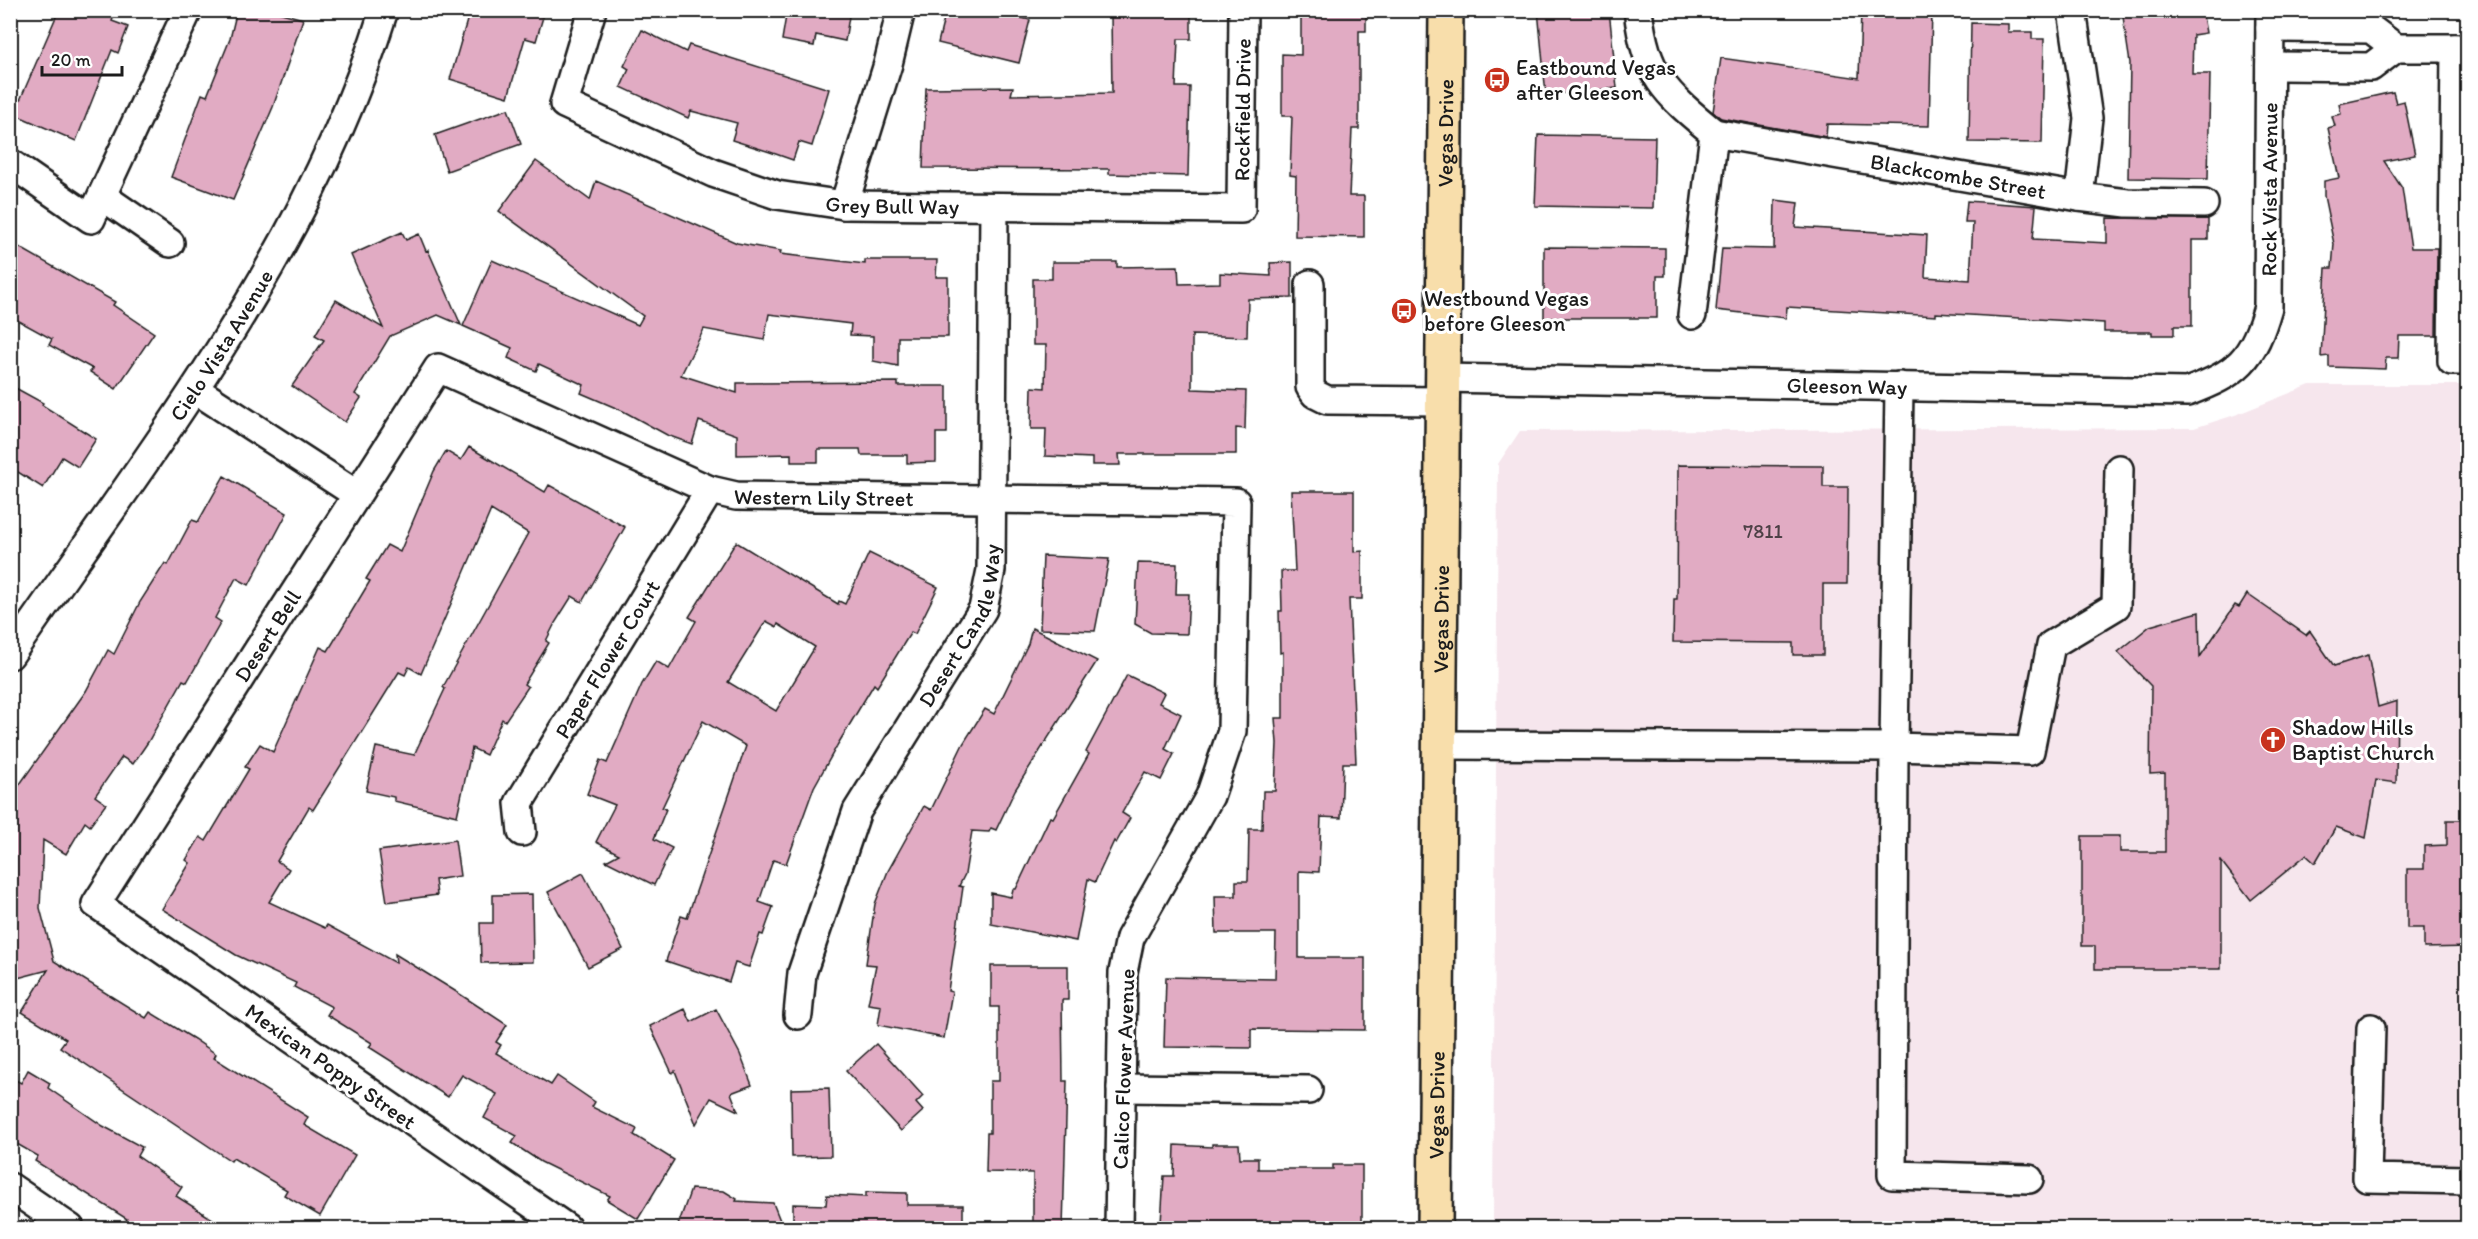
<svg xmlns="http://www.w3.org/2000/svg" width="2478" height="1239" viewBox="0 0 2478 1239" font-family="Itim,sans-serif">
  <rect width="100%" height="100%" fill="#fff"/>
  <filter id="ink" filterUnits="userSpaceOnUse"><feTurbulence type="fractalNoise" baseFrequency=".0167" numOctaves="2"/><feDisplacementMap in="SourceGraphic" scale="12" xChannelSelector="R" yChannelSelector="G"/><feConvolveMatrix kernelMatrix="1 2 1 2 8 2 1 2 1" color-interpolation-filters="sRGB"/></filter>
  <g filter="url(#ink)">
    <polygon fill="#f6e6ed" points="2310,385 2467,385 2467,1222 1493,1221 1498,464 1520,431 2194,428 2238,414"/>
    <g fill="#e1abc3" stroke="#1c1c1c" stroke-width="1.5" fill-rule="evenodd">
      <polygon points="59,10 116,10 112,21 128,27 118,53 112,50 76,141 14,114"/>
      <polygon points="237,10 271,10 303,19 273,107 233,200 171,177 202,94 207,96 230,39"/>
      <polygon points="470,10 522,10 543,17 536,41 525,38 508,97 450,79"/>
      <polygon points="787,10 850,10 845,41 816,35 814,46 782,40"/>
      <polygon points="946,10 991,10 1030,20 1019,63 938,43"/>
      <polygon points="1301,10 1366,10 1366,31 1359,31 1359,129 1352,129 1349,196 1364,196 1364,237 1295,236 1296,176 1290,175 1292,116 1282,116 1282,54 1301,55"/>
      <polygon points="1538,10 1609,10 1617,88 1546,95"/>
      <polygon points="1861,10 1932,10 1929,126 1827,124 1826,137 1721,118 1713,112 1721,58 1859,78"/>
      <polygon points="2122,10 2202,10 2206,33 2193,35 2192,74 2210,74 2208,179 2128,178 2130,63"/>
      <polygon points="1191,12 1191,39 1178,39 1176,87 1190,87 1188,176 1109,174 1109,169 923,168 926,88 1013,87 1011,95 1112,93 1111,13"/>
      <polygon points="1971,23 2008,24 2008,32 2032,32 2032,39 2044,39 2042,143 1969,142"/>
      <polygon points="642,30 686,52 689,45 829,89 812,146 799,142 793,160 770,152 732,140 737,123 691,111 688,118 621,87 629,69 624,66"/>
      <polygon points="2393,92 2396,103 2404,101 2415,155 2384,161 2402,188 2411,248 2437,248 2436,336 2399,336 2398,358 2386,358 2385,369 2329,367 2329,356 2321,357 2326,268 2332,268 2334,244 2324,196 2324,181 2339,178 2328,128 2335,126 2332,116 2341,114 2339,104"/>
      <polygon points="508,109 521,144 447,171 435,135"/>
      <polygon points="1538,135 1655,137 1653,208 1535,206"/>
      <polygon points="536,161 590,200 596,181 737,243 781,251 780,254 865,264 865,260 937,260 936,277 948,277 948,337 898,337 898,366 873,361 873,336 850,335 851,324 769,314 764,340 704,329 681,375 737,393 737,383 898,382 898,386 947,386 947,433 936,433 936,462 907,463 907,455 861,455 860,449 818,449 818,462 791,462 791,454 737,455 737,435 699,421 692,444 667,435 623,411 581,393 584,385 539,364 536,371 508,358 512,348 463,326 492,260 638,325 643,316 499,211"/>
      <polygon points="1775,200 1798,203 1795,227 1927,235 1925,277 1970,280 1973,222 1965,222 1967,201 2036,206 2033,239 2107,243 2107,218 2208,219 2208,240 2192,240 2192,326 2174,326 2174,335 2152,335 2152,332 2104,332 2104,323 1936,313 1936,316 1787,307 1786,318 1716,310 1722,248 1774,249"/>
      <polygon points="402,232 406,240 419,234 426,251 428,250 461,325 438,315 390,336 355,394 361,398 345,422 292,386 324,340 315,335 336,300 383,328 351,255"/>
      <polygon points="10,242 115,302 113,305 154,333 116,389 90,372 93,369 49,345 52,339 10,316"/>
      <polygon points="1544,247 1665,248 1665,276 1657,276 1657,318 1544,318"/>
      <polygon points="1052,262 1117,262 1117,267 1178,266 1179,284 1220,283 1220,273 1271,276 1270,263 1292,262 1292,298 1248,299 1247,337 1192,335 1192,389 1246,391 1245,429 1236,428 1236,454 1119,454 1120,465 1092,465 1092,458 1045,456 1046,429 1031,429 1032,387 1045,388 1046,345 1033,345 1033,279 1052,279"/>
      <polygon points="10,385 43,403 42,405 96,439 78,467 62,457 43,488 10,467"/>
      <polygon points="469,447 545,492 549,485 625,527 582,602 572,596 555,623 546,641 549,643 524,684 528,687 505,721 502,719 486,755 472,748 457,816 394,801 394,797 366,791 376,747 414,755 445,689 443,687 528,533 491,510 421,674 409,667 405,675 399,672 313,810 309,807 277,861 289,869 269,902 325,928 327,925 396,963 395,954 455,991 507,1025 496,1042 501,1045 496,1053 551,1085 557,1076 595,1102 592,1107 637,1129 634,1135 674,1160 638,1219 607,1200 610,1196 541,1162 512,1143 517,1136 484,1118 497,1094 462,1075 448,1097 369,1047 372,1043 327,1015 332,1007 294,987 296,983 236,955 162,909 190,863 186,860 200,837 206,841 249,769 245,767 260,744 273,752 320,647 328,651 370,581 366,579 387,545 400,552 434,471 446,451 461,460"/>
      <polygon points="1678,465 1823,466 1823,487 1848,487 1847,584 1823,584 1823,655 1793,655 1793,643 1673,642 1674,599 1677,599"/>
      <polygon points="224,476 287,513 249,585 236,578 215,618 221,622 187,682 183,680 148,742 133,764 122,757 95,796 106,804 90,826 85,822 66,854 43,840 40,908 54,961 146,1018 150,1012 194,1039 216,1054 214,1058 308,1117 304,1125 355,1155 320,1216 284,1195 287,1190 233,1158 231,1161 60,1047 66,1039 22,1012 48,970 10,980 10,798 86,691 108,650 114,654 140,602 165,563 168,565 192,520 198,522"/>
      <polygon points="1291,491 1354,491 1354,552 1362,551 1362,599 1349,599 1356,763 1343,763 1341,818 1321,817 1319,872 1299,871 1299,958 1365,958 1365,1030 1251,1029 1251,1048 1164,1047 1166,977 1275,979 1276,933 1216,933 1215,896 1236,896 1236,881 1248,881 1249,829 1262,829 1263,791 1275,791 1277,743 1275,718 1283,718 1283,652 1280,653 1279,611 1282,611 1281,571 1295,571"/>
      <path d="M736,542L838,604L839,601L845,604L869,553L938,587L915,634L911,632L877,687L874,684L838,744L814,787L786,864L773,860L759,902L773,907L763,935L760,934L749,967L735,963L729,982L666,961L681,916L687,918L746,746L703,721L662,808L666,809L654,839L672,848L654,885L606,861L619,854L596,842L615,805L587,794L600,760L607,763L642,684L656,661L669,669L696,621L689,617ZM766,621L777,627L778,624L815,647L776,711L728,682Z"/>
      <polygon points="1043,556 1109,559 1095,631 1040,629"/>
      <polygon points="1138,563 1177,564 1176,594 1189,594 1187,634 1151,633 1135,624"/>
      <polygon points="2247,594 2306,635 2310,631 2334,666 2368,655 2378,707 2397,701 2396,783 2376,780 2366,838 2336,827 2315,863 2306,855 2251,900 2221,861 2221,969 2095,969 2095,946 2082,946 2082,836 2120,836 2120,852 2165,852 2165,773 2150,774 2151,686 2118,652 2150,626 2199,612 2200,657 2235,605 2239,607"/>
      <polygon points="1032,628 1097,661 1015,790 996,830 991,828 989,832 972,831 965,874 959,886 963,887 948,991 952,992 944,1038 878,1025 881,1006 868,1004 876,965 866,964 875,904 888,871 924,806 931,810 963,744 985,709 994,714 1028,644"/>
      <polygon points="1127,675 1164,693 1159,703 1181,714 1165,749 1174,754 1161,780 1145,772 1122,813 1130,818 1116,843 1114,841 1095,882 1088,879 1076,941 991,924 991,893 1011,897 1013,889 1016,889 1050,817 1053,818 1089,754 1086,752"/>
      <polygon points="2447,820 2468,820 2468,947 2424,948 2424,928 2407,928 2407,869 2424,869 2424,846 2447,845"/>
      <polygon points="455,840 460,876 435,880 437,895 387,902 379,851"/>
      <polygon points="583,873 623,949 588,967 548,892"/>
      <polygon points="532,894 533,962 481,963 480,923 493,923 493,895"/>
      <polygon points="991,966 1068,966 1068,1000 1062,1000 1063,1081 1067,1081 1063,1228 1033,1228 1033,1173 986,1172 987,1133 990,1133 990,1081 999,1081 999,1007 991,1007"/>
      <polygon points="685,1009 691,1022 716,1009 740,1054 752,1085 731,1093 738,1111 711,1098 696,1124 675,1071 672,1073 650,1026"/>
      <polygon points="876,1044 923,1096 916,1103 923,1111 901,1131 846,1071"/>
      <polygon points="28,1070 50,1083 48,1088 103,1126 142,1147 137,1156 182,1187 176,1196 227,1228 121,1228 127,1219 35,1161 38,1156 10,1140 10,1077 21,1083"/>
      <polygon points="829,1088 831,1156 792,1157 791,1089"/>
      <polygon points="1212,1144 1239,1144 1240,1158 1258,1158 1258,1169 1333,1169 1333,1165 1362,1165 1362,1228 1274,1228 1274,1225 1161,1223 1164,1176 1174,1176 1175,1145 1212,1147"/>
      <polygon points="691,1189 724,1191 737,1199 736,1201 773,1203 783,1228 677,1228"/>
      <polygon points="866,1192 907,1193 907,1205 963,1205 963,1228 793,1228 793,1204 826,1205 827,1195 866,1197"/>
    </g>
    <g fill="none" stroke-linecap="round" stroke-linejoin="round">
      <g stroke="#1c1c1c" stroke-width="32">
        <g id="minor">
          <path id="s1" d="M592,10L564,104L713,173L777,195L844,205L1241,209L1243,10"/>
          <path d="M1638,10C1646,76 1664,92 1714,133L1692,315"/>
          <polyline points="2072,10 2088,118 2079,197"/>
          <polyline points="2270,28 2371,29 2396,48"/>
          <polyline points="2455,48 2452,361 2468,361"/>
          <polyline points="2270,66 2371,67 2396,48 2468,48"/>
          <path id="s2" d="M1714,133L2079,197L2127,203L2204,204"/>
          <polyline points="10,163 91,219 188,10"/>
          <polyline points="102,196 170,243"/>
          <polyline points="844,205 888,64 901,10"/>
          <polyline points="1310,284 1310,387 1315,394 1327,400 1442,401"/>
          <path id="s3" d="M1442,378L2187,392C2238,373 2253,360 2268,307L2270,10"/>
          <polyline points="1899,386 1894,747 2030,751 2051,645 2116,606 2119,469"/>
          <polyline points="196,390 356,494"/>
          <path id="s4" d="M10,655C151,450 309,252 384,10"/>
          <polyline points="1439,745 1894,747 1892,1175 2029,1179"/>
          <path id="s5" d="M522,832L519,803L710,490"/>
          <path id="s6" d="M798,1015L802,973L857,811L983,609L991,570L994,207"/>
          <polyline points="2371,1028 2367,1178 2468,1180"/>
          <polyline points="1121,1088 1308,1090"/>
          <polyline points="10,1187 70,1228"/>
          <path id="s7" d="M567,1228L96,904L438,368L710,490L736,496L1236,502L1232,731L1210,796L1130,938L1123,972L1119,1228"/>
        </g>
      </g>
      <g stroke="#1c1c1c" stroke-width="38">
        <g id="major">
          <path id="s8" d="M1435,1228L1446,10"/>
        </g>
      </g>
      <use href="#minor" stroke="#fff" stroke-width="27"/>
      <use href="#major" stroke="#f8deab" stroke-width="33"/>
    </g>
  </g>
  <defs>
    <g id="bus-disc" transform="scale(1.35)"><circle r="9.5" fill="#c8321e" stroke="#fff"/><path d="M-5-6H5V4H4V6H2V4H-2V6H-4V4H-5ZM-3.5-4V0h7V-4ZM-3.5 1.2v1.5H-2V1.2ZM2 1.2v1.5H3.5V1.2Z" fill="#fff"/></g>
    <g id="church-disc" transform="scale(1.35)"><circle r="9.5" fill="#c8321e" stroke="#fff"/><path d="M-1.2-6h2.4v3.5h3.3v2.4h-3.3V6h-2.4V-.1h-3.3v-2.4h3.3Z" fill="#fff"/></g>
  </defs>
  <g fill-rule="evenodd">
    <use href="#bus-disc" x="1497" y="80"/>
    <use href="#bus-disc" x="1404" y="311"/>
    <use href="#church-disc" x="2273" y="740"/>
  </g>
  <g text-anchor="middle" stroke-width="6" stroke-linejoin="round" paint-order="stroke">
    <g font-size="20" fill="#4d4046">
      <text x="1763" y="538">7811</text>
    </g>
    <g font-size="22" fill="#1c1c1c" stroke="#fff" text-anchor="start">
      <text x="1516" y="75">Eastbound Vegas<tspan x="1516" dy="25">after Gleeson</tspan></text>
      <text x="1424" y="306">Westbound Vegas<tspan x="1424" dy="25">before Gleeson</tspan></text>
      <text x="2292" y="735">Shadow Hills<tspan x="2292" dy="25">Baptist Church</tspan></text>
    </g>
    <g font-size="22" fill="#1c1c1c" stroke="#fff">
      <text dy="8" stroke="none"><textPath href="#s1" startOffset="894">Rockfield Drive</textPath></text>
      <text dy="8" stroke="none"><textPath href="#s8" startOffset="1095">Vegas Drive</textPath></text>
      <text dy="8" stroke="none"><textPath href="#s2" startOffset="248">Blackcombe Street</textPath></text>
      <text dy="8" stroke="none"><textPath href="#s3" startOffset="987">Rock Vista Avenue</textPath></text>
      <text dy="8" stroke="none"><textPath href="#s1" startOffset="446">Grey Bull Way</textPath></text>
      <text dy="8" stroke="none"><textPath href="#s4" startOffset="375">Cielo Vista Avenue</textPath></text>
      <text dy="8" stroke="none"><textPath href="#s3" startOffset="405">Gleeson Way</textPath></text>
      <text dy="8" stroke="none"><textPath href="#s7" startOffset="1620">Western Lily Street</textPath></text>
      <text dy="8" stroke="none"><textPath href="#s8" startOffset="609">Vegas Drive</textPath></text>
      <text dy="8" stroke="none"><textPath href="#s6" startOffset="428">Desert Candle Way</textPath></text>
      <text dy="8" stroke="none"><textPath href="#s7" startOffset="890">Desert Bell</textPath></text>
      <text dy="8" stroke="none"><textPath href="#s5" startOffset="198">Paper Flower Court</textPath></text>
      <text transform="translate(331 1066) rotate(35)" y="8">Mexican Poppy Street</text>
      <text transform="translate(1123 1069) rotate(-88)" y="8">Calico Flower Avenue</text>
      <text dy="8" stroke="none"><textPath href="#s8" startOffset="123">Vegas Drive</textPath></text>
    </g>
  </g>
  <rect width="2478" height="1239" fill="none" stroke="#fff" stroke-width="36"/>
  <rect x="18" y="18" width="2442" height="1203" fill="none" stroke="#1c1c1c" stroke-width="2" filter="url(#ink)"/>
  <path d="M42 66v9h80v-9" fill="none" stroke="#1c1c1c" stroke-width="3"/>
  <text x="51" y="66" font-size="18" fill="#1c1c1c" stroke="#ffffff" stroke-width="4.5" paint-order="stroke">20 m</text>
</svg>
